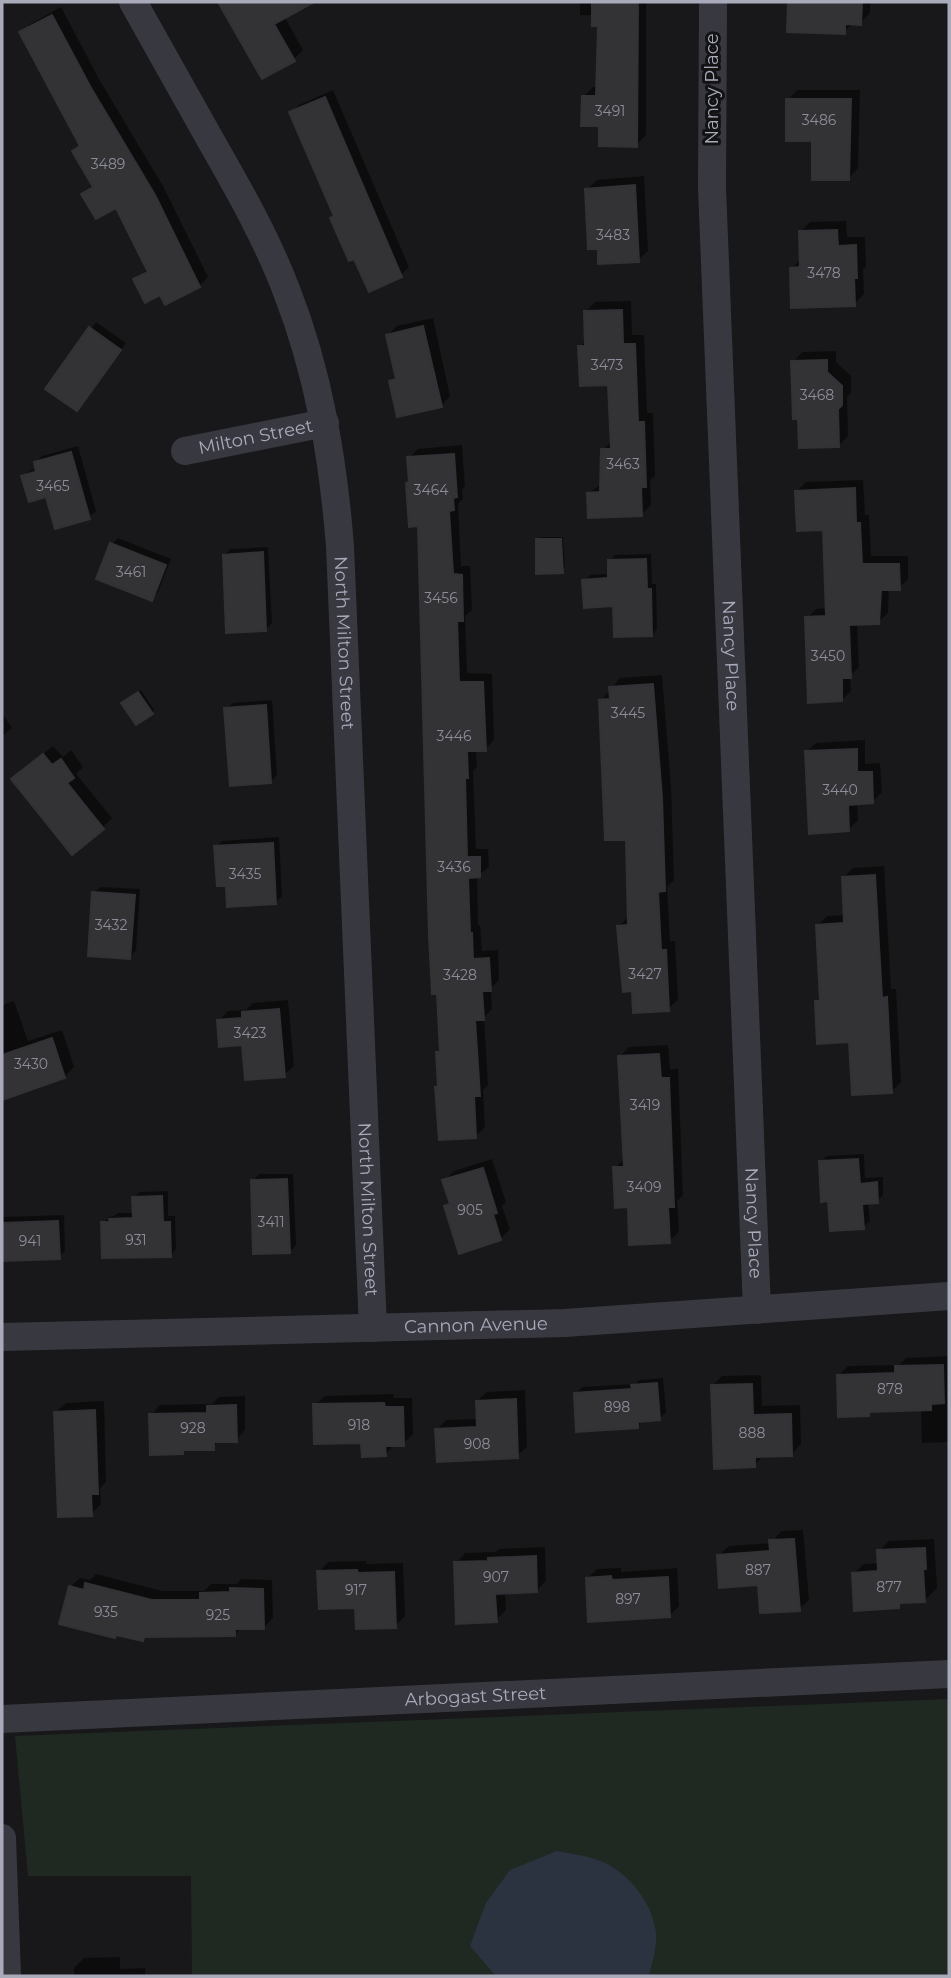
<svg xmlns="http://www.w3.org/2000/svg" width="951" height="1978" viewBox="0 0 951 1978" font-family="Montserrat,sans-serif">
  <rect width="100%" height="100%" fill="#18181a"/>
  <polygon fill="#1f2922" points="949,1699 949,1976 192,1976 191,1876 28,1876 15,1736"/>
  <path fill="#2c3340" d="M557,1851C570,1854 583,1855 595,1859C624,1868 649,1897 655,1927C659,1942 652,1962 649,1976H496L470,1946L486,1903L510,1870Z"/>
  <g fill="#0007" fill-rule="evenodd">
    <polygon points="220,2 296,2 297,5 284,16 303,50 293,60 263,77"/>
    <polygon points="580,2 646,2 646,135 636,145 601,124 583,97 593,87 598,87 599,24 594,15 580,15"/>
    <polygon points="790,2 870,2 870,13 860,23 853,23 844,32 789,31"/>
    <polygon points="61,7 99,79 163,186 208,277 199,286 161,293 135,280 148,269 117,205 84,194 93,184 74,151 81,144 21,33 30,24"/>
    <polygon points="333,90 409,267 401,275 335,215 291,113 299,105"/>
    <polygon points="797,90 860,90 858,168 849,178 788,100"/>
    <polygon points="644,176 648,251 638,260 599,247 587,189 597,180"/>
    <polygon points="846,221 847,237 865,237 866,266 863,270 864,294 854,304 792,268 801,259 800,232 810,222"/>
    <polygon points="631,301 632,335 644,335 647,413 653,413 655,476 650,480 651,505 642,514 589,493 601,484 603,450 612,441 610,383 580,347 586,340 585,312 595,302"/>
    <polygon points="433,318 450,396 441,406 391,381 397,375 388,335 397,326"/>
    <polygon points="96,322 126,343 77,409 47,388"/>
    <polygon points="836,351 836,362 851,376 851,393 847,397 848,436 839,445 793,362 802,352"/>
    <polygon points="462,445 465,486 462,490 463,499 458,504 461,566 470,566 472,610 465,616 467,673 492,674 494,740 485,749 476,749 477,767 473,771 476,849 488,849 489,867 477,876 478,925 480,925 482,951 498,950 499,980 491,988 492,1009 484,1017 488,1085 483,1090 485,1127 476,1136 440,1085 438,1052 442,1048 419,524 411,480 409,458 418,449"/>
    <path d="M78,446L96,511L89,517L47,495L23,477L30,470L37,468L35,463L42,456ZM44,468L45,471L28,476V472Z"/>
    <polygon points="863,480 865,515 869,515 871,556 908,556 908,579 899,588 889,588 888,613 878,622 857,623 859,667 850,676 851,691 842,700 807,618 816,609 828,608 825,528 797,491 806,482"/>
    <polygon points="540,537 563,537 565,568 562,571 537,540"/>
    <polygon points="118,538 171,559 158,592 151,599 112,544"/>
    <polygon points="268,547 272,623 266,629 224,555 231,549"/>
    <polygon points="651,554 652,584 656,584 657,629 652,635 584,581 590,575 610,574 610,561 615,555"/>
    <polygon points="662,675 671,787 674,880 667,887 670,941 675,941 678,1000 668,1009 634,989 619,926 629,916 628,838 601,701 620,678"/>
    <polygon points="141,690 154,710 152,712 126,701"/>
    <polygon points="272,700 277,775 271,781 226,709 233,703"/>
    <polygon points="2,713 12,728 2,736"/>
    <polygon points="865,740 865,764 880,763 882,792 872,802 857,802 858,820 848,830 806,752 816,743"/>
    <polygon points="53,746 63,757 71,750 83,767 76,774 112,818 102,828 23,770"/>
    <polygon points="279,837 282,896 276,902 227,884 216,847 222,841"/>
    <polygon points="884,866 891,989 896,989 901,1082 892,1091 817,1002 821,998 818,925 827,916 846,915 844,877 853,868"/>
    <polygon points="100,887 140,889 136,950 130,957 94,893"/>
    <polygon points="288,1000 294,1066 284,1075 219,1021 228,1011 246,1010 253,1003"/>
    <polygon points="14,1001 28,1041 62,1030 74,1067 64,1077 2,1098 2,1005"/>
    <polygon points="668,1045 670,1069 678,1069 683,1195 677,1201 679,1232 669,1241 615,1168 625,1158 620,1057 629,1047"/>
    <polygon points="864,1154 865,1178 883,1177 883,1195 877,1201 868,1202 870,1221 863,1227 830,1200 820,1162 827,1156"/>
    <polygon points="492,1159 506,1202 502,1206 510,1229 500,1239 446,1207 451,1202 444,1181 454,1171"/>
    <polygon points="259,1174 293,1174 296,1245 290,1252 253,1181"/>
    <polygon points="168,1191 168,1216 175,1216 176,1249 170,1256 103,1223 109,1217 114,1216 118,1213 134,1213 134,1198 140,1192"/>
    <polygon points="64,1215 65,1251 59,1257 2,1259 2,1217"/>
    <polygon points="949,1356 949,1442 922,1443 921,1409 872,1410 868,1414 838,1376 848,1366 899,1365 906,1358"/>
    <polygon points="761,1375 762,1406 800,1405 801,1444 792,1454 765,1455 754,1465 712,1386 722,1376"/>
    <polygon points="663,1378 666,1412 659,1419 644,1420 638,1426 575,1394 582,1387 635,1384 640,1380"/>
    <polygon points="525,1390 527,1447 517,1456 437,1430 446,1420 478,1419 477,1401 487,1392"/>
    <polygon points="393,1394 394,1398 412,1398 413,1434 403,1444 395,1444 385,1455 315,1405 325,1396"/>
    <polygon points="245,1396 245,1430 236,1440 220,1440 213,1448 186,1448 182,1453 151,1415 160,1405 212,1404 219,1397"/>
    <polygon points="104,1401 106,1482 100,1488 101,1504 91,1514 56,1412 66,1403"/>
    <polygon points="803,1530 809,1600 799,1609 719,1555 729,1546 771,1543 781,1531"/>
    <polygon points="934,1539 937,1588 925,1600 903,1601 898,1606 854,1573 864,1564 880,1563 879,1551 889,1541"/>
    <polygon points="545,1547 546,1581 537,1590 505,1592 506,1610 496,1620 456,1563 465,1553 496,1552 499,1549"/>
    <polygon points="366,1561 367,1564 403,1563 405,1616 395,1626 357,1606 319,1572 328,1562"/>
    <polygon points="621,1568 621,1572 677,1568 679,1606 669,1616 588,1578 597,1569"/>
    <polygon points="96,1574 162,1591 204,1591 211,1584 237,1584 241,1579 272,1580 273,1618 263,1628 241,1628 235,1635 146,1635 142,1639 118,1634 115,1636 70,1587 80,1578 90,1580"/>
    <polygon points="120,1957 120,1969 145,1968 145,1976 74,1976 74,1968 84,1958"/>
  </g>
  <g fill="#333336" stroke="#323136" stroke-width="2">
    <polygon points="218,2 314,2 274,24 295,61 262,79"/>
    <polygon points="592,2 638,2 637,147 599,146 599,126 581,126 582,96 596,96 598,26 592,26"/>
    <polygon points="788,2 862,2 861,25 845,24 845,34 787,32"/>
    <polygon points="52,15 91,88 155,195 200,287 165,305 160,295 145,303 133,279 148,272 116,208 96,219 81,194 93,187 72,151 80,146 19,32"/>
    <polygon points="325,97 402,277 369,292 354,259 349,261 330,218 334,216 289,112"/>
    <polygon points="786,99 851,99 849,180 812,180 812,141 786,141"/>
    <polygon points="635,185 639,262 598,264 598,249 588,249 585,189"/>
    <polygon points="837,230 838,246 856,245 857,278 854,278 855,306 791,308 790,268 800,267 799,231"/>
    <polygon points="622,310 623,344 635,344 638,422 644,422 646,487 641,487 642,516 588,518 587,493 600,492 601,449 611,449 608,385 580,386 578,346 585,346 584,311"/>
    <polygon points="423,326 442,407 397,417 389,381 396,379 386,335"/>
    <polygon points="89,327 121,350 77,411 45,389"/>
    <polygon points="827,360 827,372 842,386 842,405 838,409 839,447 799,448 798,419 793,419 791,361"/>
    <polygon points="71,452 90,519 55,529 46,497 29,502 21,476 36,472 34,462"/>
    <polygon points="454,454 457,497 453,498 454,510 449,511 453,574 462,575 463,621 457,621 459,682 483,682 486,751 467,751 468,778 465,778 467,857 480,857 480,877 468,878 470,933 472,933 473,959 489,958 491,991 482,991 484,1020 475,1020 480,1096 474,1096 476,1138 439,1140 435,1087 438,1087 436,1052 440,1052 437,994 432,994 429,936 418,526 409,527 406,483 409,482 407,457"/>
    <polygon points="855,488 856,523 860,523 862,564 899,564 900,590 881,590 879,624 849,625 851,678 842,678 842,701 808,703 805,617 826,616 823,530 797,531 795,491"/>
    <polygon points="536,539 561,539 563,573 536,574"/>
    <polygon points="110,543 166,565 152,601 96,579"/>
    <polygon points="263,552 266,631 226,633 223,555"/>
    <polygon points="646,559 647,589 651,589 652,636 614,637 613,606 584,608 582,580 608,578 608,560"/>
    <polygon points="653,684 662,798 665,891 658,892 661,950 666,950 669,1011 633,1013 632,991 623,992 617,926 628,925 626,840 605,840 599,700 610,699 609,687"/>
    <polygon points="138,692 153,714 136,725 121,703"/>
    <polygon points="266,705 271,783 230,786 224,708"/>
    <polygon points="857,749 857,772 872,772 873,803 848,805 849,831 809,834 805,751"/>
    <polygon points="43,754 52,765 61,759 74,778 67,783 104,829 72,855 11,779"/>
    <polygon points="273,843 276,904 227,907 226,886 217,886 214,846"/>
    <polygon points="875,875 882,998 887,997 892,1093 852,1095 849,1042 817,1044 815,1001 820,1001 816,925 844,923 842,877"/>
    <polygon points="92,892 135,895 130,959 88,956"/>
    <polygon points="279,1009 285,1077 245,1080 242,1045 219,1047 217,1020 242,1018 242,1012"/>
    <polygon points="52,1038 65,1078 2,1100 2,1055"/>
    <polygon points="659,1054 661,1078 669,1078 674,1207 668,1207 670,1243 629,1245 628,1207 615,1208 613,1167 624,1167 618,1056"/>
    <polygon points="858,1159 860,1184 877,1182 878,1203 862,1204 864,1229 830,1231 828,1201 821,1202 819,1161"/>
    <polygon points="483,1168 497,1213 493,1214 501,1240 459,1254 444,1206 450,1204 442,1180"/>
    <polygon points="287,1179 290,1253 253,1254 251,1180"/>
    <polygon points="162,1196 163,1222 170,1222 171,1257 102,1258 101,1222 110,1222 109,1219 133,1218 132,1197"/>
    <polygon points="58,1221 60,1259 2,1261 2,1223"/>
    <polygon points="943,1365 944,1403 931,1404 931,1410 869,1412 869,1416 838,1417 837,1375 895,1373 895,1366"/>
    <polygon points="657,1383 660,1420 638,1422 638,1428 576,1432 574,1393 632,1389 631,1385"/>
    <polygon points="752,1384 753,1415 791,1414 792,1456 755,1457 755,1467 714,1469 711,1385"/>
    <polygon points="516,1399 518,1458 437,1462 435,1429 477,1427 476,1401"/>
    <polygon points="384,1403 385,1407 403,1407 404,1446 385,1446 386,1456 362,1457 361,1443 314,1444 313,1404"/>
    <polygon points="236,1405 237,1442 214,1442 214,1450 183,1450 183,1454 150,1455 149,1414 207,1413 207,1406"/>
    <polygon points="95,1410 98,1494 91,1494 92,1516 58,1517 54,1412"/>
    <polygon points="794,1539 800,1611 760,1613 758,1585 719,1588 717,1555 770,1551 769,1540"/>
    <polygon points="925,1548 926,1569 923,1569 925,1602 899,1603 899,1608 854,1611 852,1573 878,1571 877,1550"/>
    <polygon points="536,1556 537,1592 495,1594 497,1622 456,1624 454,1562 488,1561 488,1558"/>
    <polygon points="357,1570 358,1573 394,1572 396,1628 356,1629 355,1608 319,1609 317,1571"/>
    <polygon points="611,1576 612,1580 668,1577 670,1617 588,1622 586,1578"/>
    <polygon points="85,1583 152,1600 200,1600 200,1593 230,1592 230,1588 263,1589 264,1629 235,1629 235,1636 144,1637 143,1641 116,1635 115,1638 59,1624 69,1586 84,1590"/>
  </g>
  <g fill="none" stroke-linecap="round" stroke-linejoin="round">
    <g stroke="#383840" stroke-width="28">
      <path id="s1" d="M133,2C159,48 185,94 211,141C239,190 267,239 287,292C319,374 333,459 340,546L373,1328"/>
      <path id="s2" d="M713,2L712,188L757,1310"/>
      <path id="s3" d="M185,451L325,423"/>
      <path id="s4" d="M2,1337L565,1323L949,1296"/>
      <path id="s5" d="M2,1719L949,1674"/>
      <polyline points="2,1838 7,1976"/>
    </g>
  </g>
  <g text-anchor="middle" stroke-width="6" stroke-linejoin="round" paint-order="stroke">
    <g font-size="14" fill="#8c8d9a">
      <text x="610" y="116">3491</text>
      <text x="819" y="125">3486</text>
      <text x="108" y="169">3489</text>
      <text x="613" y="240">3483</text>
      <text x="824" y="278">3478</text>
      <text x="607" y="370">3473</text>
      <text x="817" y="400">3468</text>
      <text x="623" y="469">3463</text>
      <text x="53" y="491">3465</text>
      <text x="431" y="495">3464</text>
      <text x="131" y="577">3461</text>
      <text x="441" y="603">3456</text>
      <text x="828" y="661">3450</text>
      <text x="628" y="718">3445</text>
      <text x="454" y="741">3446</text>
      <text x="840" y="795">3440</text>
      <text x="454" y="872">3436</text>
      <text x="245" y="879">3435</text>
      <text x="111" y="930">3432</text>
      <text x="645" y="979">3427</text>
      <text x="460" y="980">3428</text>
      <text x="250" y="1038">3423</text>
      <text x="31" y="1069">3430</text>
      <text x="645" y="1110">3419</text>
      <text x="644" y="1192">3409</text>
      <text x="470" y="1215">905</text>
      <text x="271" y="1227">3411</text>
      <text x="136" y="1245">931</text>
      <text x="30" y="1246">941</text>
      <text x="890" y="1394">878</text>
      <text x="617" y="1412">898</text>
      <text x="359" y="1430">918</text>
      <text x="193" y="1433">928</text>
      <text x="752" y="1438">888</text>
      <text x="477" y="1449">908</text>
      <text x="758" y="1575">887</text>
      <text x="496" y="1582">907</text>
      <text x="889" y="1592">877</text>
      <text x="356" y="1595">917</text>
      <text x="628" y="1604">897</text>
      <text x="106" y="1617">935</text>
      <text x="218" y="1620">925</text>
    </g>
    <g font-size="18" fill="#a9abbb" stroke="#131315">
      <text transform="translate(712 89) rotate(-90)" y="6">Nancy Place</text>
      <text dy="6" stroke="none"><textPath href="#s3" startOffset="72">Milton Street</textPath></text>
      <text dy="6" stroke="none"><textPath href="#s1" startOffset="686">North Milton Street</textPath></text>
      <text dy="6" stroke="none"><textPath href="#s2" startOffset="654">Nancy Place</textPath></text>
      <text dy="6" stroke="none"><textPath href="#s1" startOffset="1253">North Milton Street</textPath></text>
      <text dy="6" stroke="none"><textPath href="#s2" startOffset="1222">Nancy Place</textPath></text>
      <text dy="6" stroke="none"><textPath href="#s4" startOffset="474">Cannon Avenue</textPath></text>
      <text dy="6" stroke="none"><textPath href="#s5" startOffset="474">Arbogast Street</textPath></text>
    </g>
  </g>
  <rect width="951" height="1978" fill="none" stroke="#a9abbb" stroke-width="7"/>
</svg>
